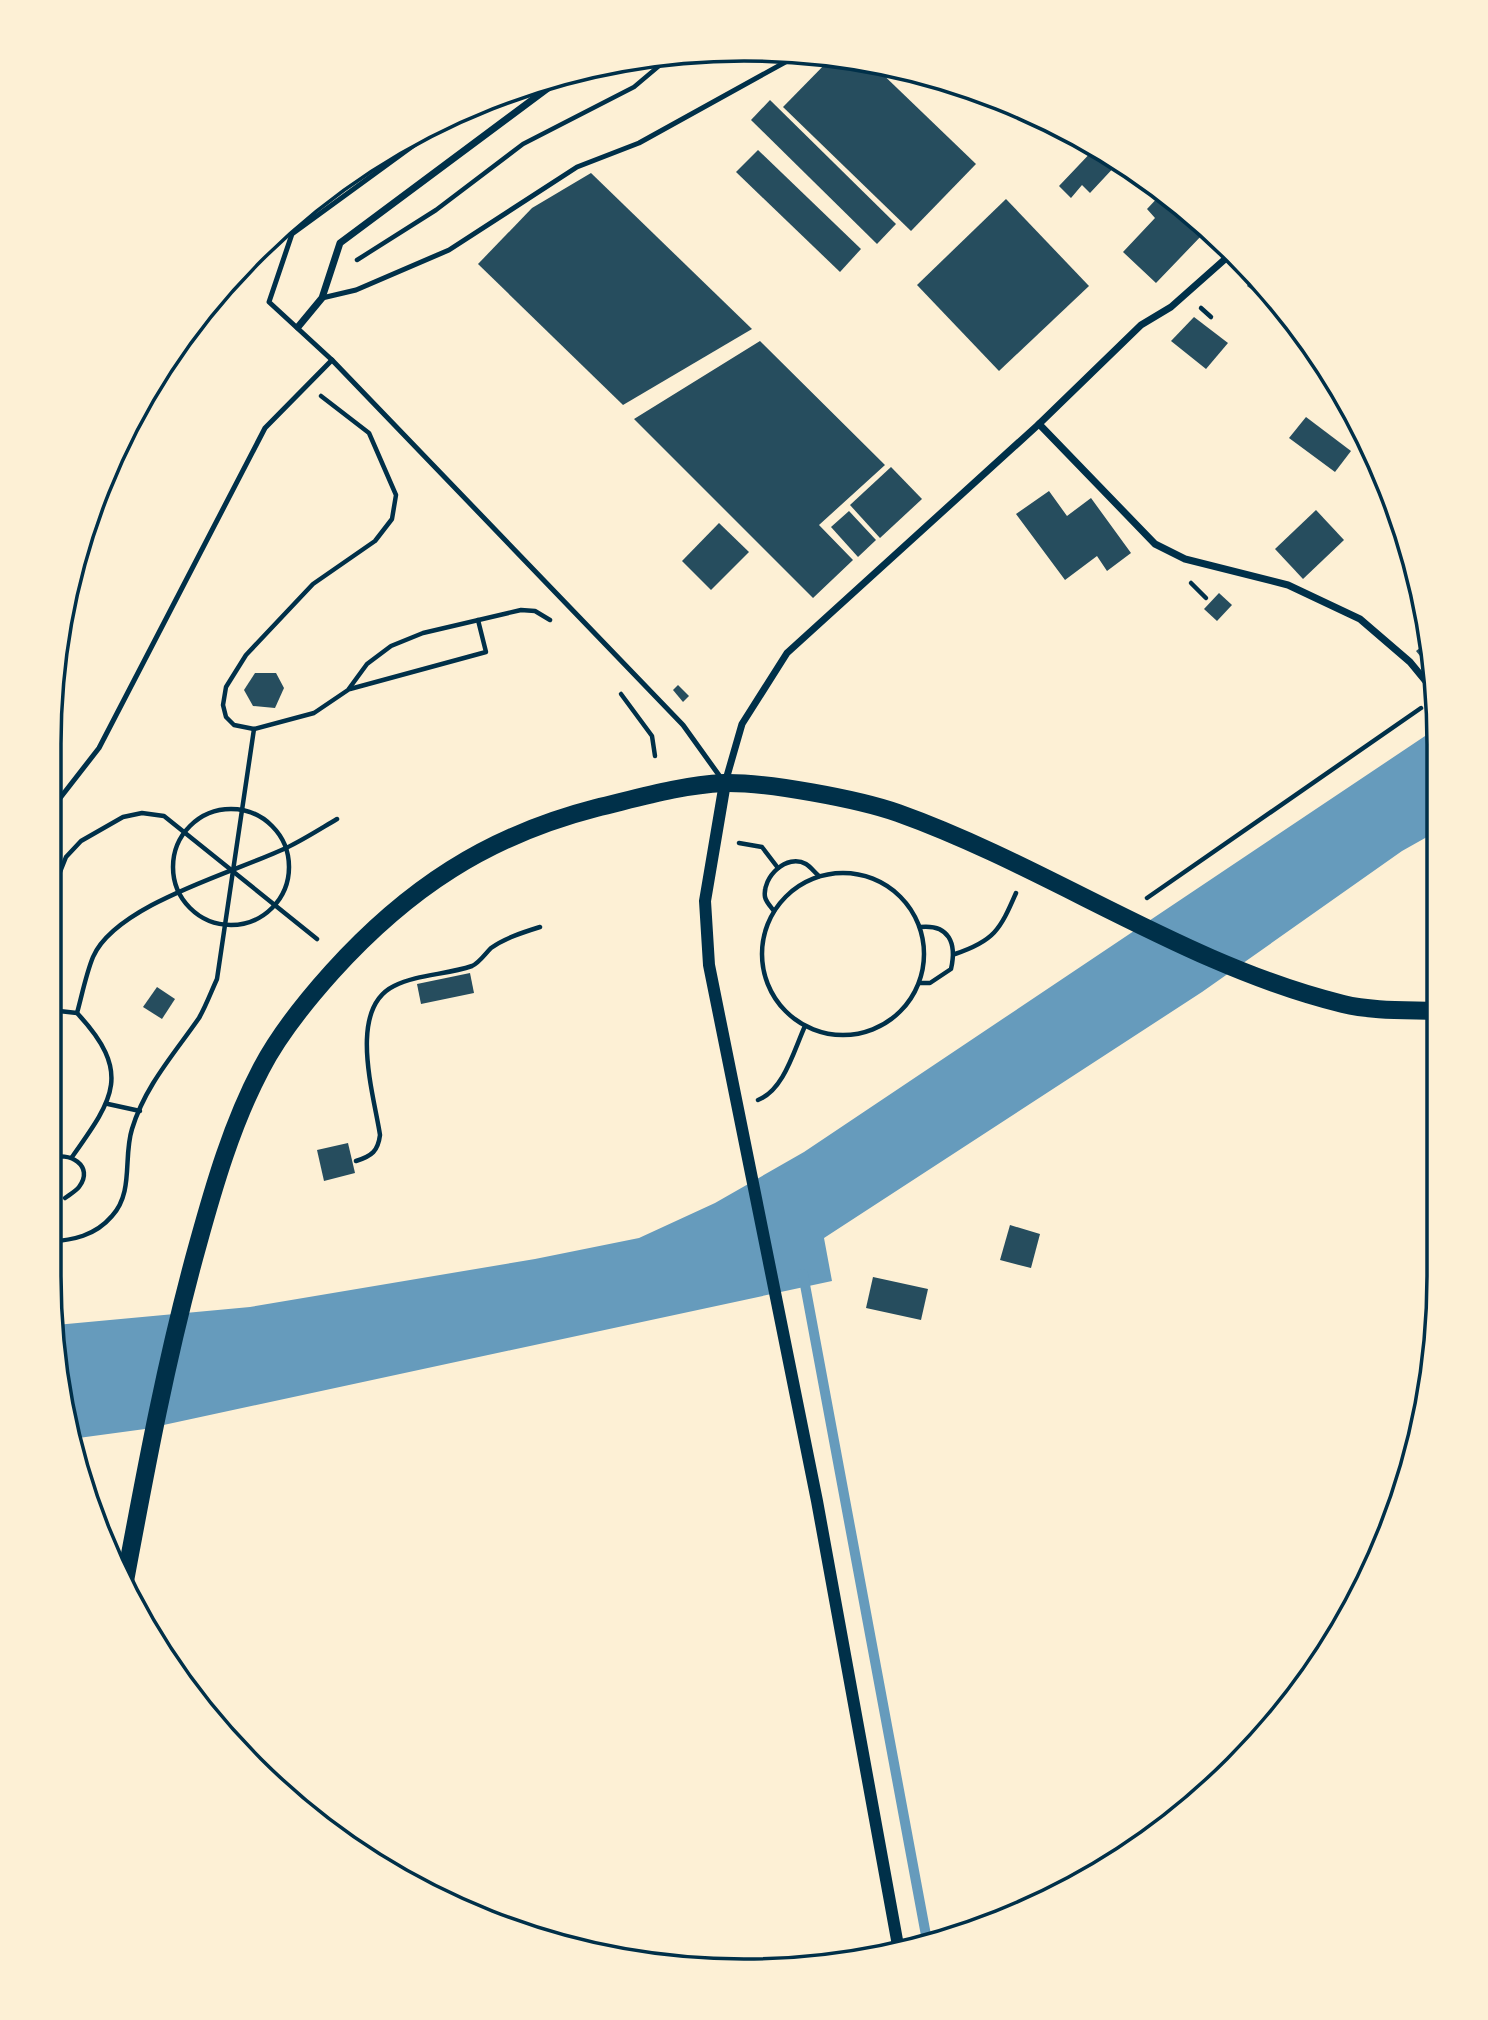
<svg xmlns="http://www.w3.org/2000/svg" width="1488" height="2020" viewBox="0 0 1488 2020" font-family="'Nunito Sans',sans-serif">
  <rect width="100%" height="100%" fill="#fdf0d5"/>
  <polygon fill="#669bbc" points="1434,730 1434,833 1402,851 1202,992 824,1238 832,1281 145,1429 71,1439 56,1325 250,1307 535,1259 639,1238 715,1203 804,1152"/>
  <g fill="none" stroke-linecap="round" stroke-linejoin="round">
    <polyline stroke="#669bbc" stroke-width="10" points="803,1274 928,1946"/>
  </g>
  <g fill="#264d5e">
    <polygon points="834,55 871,63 976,164 911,231 783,107"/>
    <polygon points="770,100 896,224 877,244 751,120"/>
    <polygon points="1097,146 1118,163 1090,193 1082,185 1071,198 1059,186"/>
    <polygon points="758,150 861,249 840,272 736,172"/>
    <polygon points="591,173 752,329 623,405 478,264 532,208"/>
    <polygon points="1162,193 1203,222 1218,238 1214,243 1204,233 1156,283 1123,252 1155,218 1147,209"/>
    <polygon points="1006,199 1089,286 999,371 917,285"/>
    <polygon points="1254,277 1292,317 1291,318 1247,286"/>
    <polygon points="1194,317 1228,343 1206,369 1171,341"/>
    <polygon points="760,341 885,465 819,525 853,560 813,598 634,419"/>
    <polygon points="1306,417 1351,451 1335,472 1289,438"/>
    <polygon points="891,467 922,499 880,538 850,505"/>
    <polygon points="1049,491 1067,516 1091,498 1131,553 1107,571 1097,556 1065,580 1016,514"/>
    <polygon points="1316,510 1344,540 1303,579 1275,549"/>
    <polygon points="849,511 876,540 858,557 831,527"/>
    <polygon points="719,523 749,552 711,590 682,561"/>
    <polygon points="1219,593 1232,605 1217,621 1204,609"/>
    <polygon points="1430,640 1433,653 1433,672 1416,651"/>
    <polygon points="255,673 276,673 284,688 275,708 253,706 244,690"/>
    <polygon points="678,685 689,696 683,702 673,690"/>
    <polygon points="470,973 474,993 421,1004 417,984"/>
    <polygon points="157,987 175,999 162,1019 143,1007"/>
    <polygon points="348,1143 355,1173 324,1181 317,1150"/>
    <polygon points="1010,1225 1040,1234 1031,1268 1000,1260"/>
    <polygon points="873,1277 928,1289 921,1320 866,1308"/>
  </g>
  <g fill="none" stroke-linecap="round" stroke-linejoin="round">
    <g stroke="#003049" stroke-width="4.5">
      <polyline points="357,260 436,210 523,144 634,87 672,55"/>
      <polyline points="1201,308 1211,317"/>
      <polyline points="321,396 369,433 396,495 392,519 375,541 313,584 246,655 226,687 223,705 226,717 234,725 254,729 314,713 348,690 367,664 391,646 423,633 521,610 535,611 550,620"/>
      <polyline points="1191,583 1206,598"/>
      <polyline points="350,689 486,652 478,620"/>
      <polyline points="621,694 652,736 655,756"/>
      <circle cx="231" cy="867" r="58"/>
      <polyline points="739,843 762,847 778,868"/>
      <circle cx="843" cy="954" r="81"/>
      <polyline points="50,897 66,857 81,841 123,817 142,813 164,816 317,939"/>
      <polyline points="1147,898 1421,708"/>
      <path d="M774,911C771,907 766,902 765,897C762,877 787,853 806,864C811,867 815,873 819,876"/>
      <path d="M955,954C994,941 1000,930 1016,893"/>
      <path d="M919,983H930L951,969C957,943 949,924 920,927"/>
      <path d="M50,1010L77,1013C133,1073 113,1099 72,1157"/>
      <path d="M77,1013C82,995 86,974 93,957C116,904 236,872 286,848C303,840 320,829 337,819"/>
      <path d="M758,1100C784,1090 794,1050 805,1026"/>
      <polyline points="108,1104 140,1111"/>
      <path d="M49,1159C69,1150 95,1166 79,1187C76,1191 69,1195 65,1198"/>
      <path d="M356,1161C372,1156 378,1151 380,1135C374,1095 347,1009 394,986C418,974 446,975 472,966C479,963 485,954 491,948C505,938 524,932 540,927"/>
      <path d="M49,1242C73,1240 95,1236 112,1216C134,1192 123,1157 132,1129C145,1086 174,1054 199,1018C206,1006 211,992 217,979L254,729"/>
    </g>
    <g stroke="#003049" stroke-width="5">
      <polyline points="458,113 292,234 269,302 332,360 683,725 721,778"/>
      <polyline points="322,298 356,290 449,250 577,167 639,143 800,54"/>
      <polyline points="50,811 99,748 265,428 332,360"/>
    </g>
    <g stroke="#003049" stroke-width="7">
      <polyline points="298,327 322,298 340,243 571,71"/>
      <polyline points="1039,424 1155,544 1185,559 1288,585 1360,619 1410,662 1433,690"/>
      <polyline points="725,783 742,724 787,653 1039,424 1141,325 1171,307 1232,253"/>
    </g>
    <polyline stroke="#003049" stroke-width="12" points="725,783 705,901 709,965 817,1501 899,1951"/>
    <path stroke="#003049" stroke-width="18" d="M125,1581C146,1468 167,1355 198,1244C214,1186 232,1124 261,1069C279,1034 306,1001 332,972C407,889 487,836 596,808C638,798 681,785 724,783C767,782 858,799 898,813C1049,867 1187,966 1343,1004C1372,1011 1405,1010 1435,1011"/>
  </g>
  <path d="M0 0H1488V2020H0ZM744 61H744A683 683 0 0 1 1427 744V1276A683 683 0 0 1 744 1959H744A683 683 0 0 1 61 1276V744A683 683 0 0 1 744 61Z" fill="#fdf0d5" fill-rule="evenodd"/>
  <path fill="none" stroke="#003049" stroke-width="3.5" d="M744 61H744A683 683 0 0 1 1427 744V1276A683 683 0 0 1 744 1959H744A683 683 0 0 1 61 1276V744A683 683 0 0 1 744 61Z"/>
</svg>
